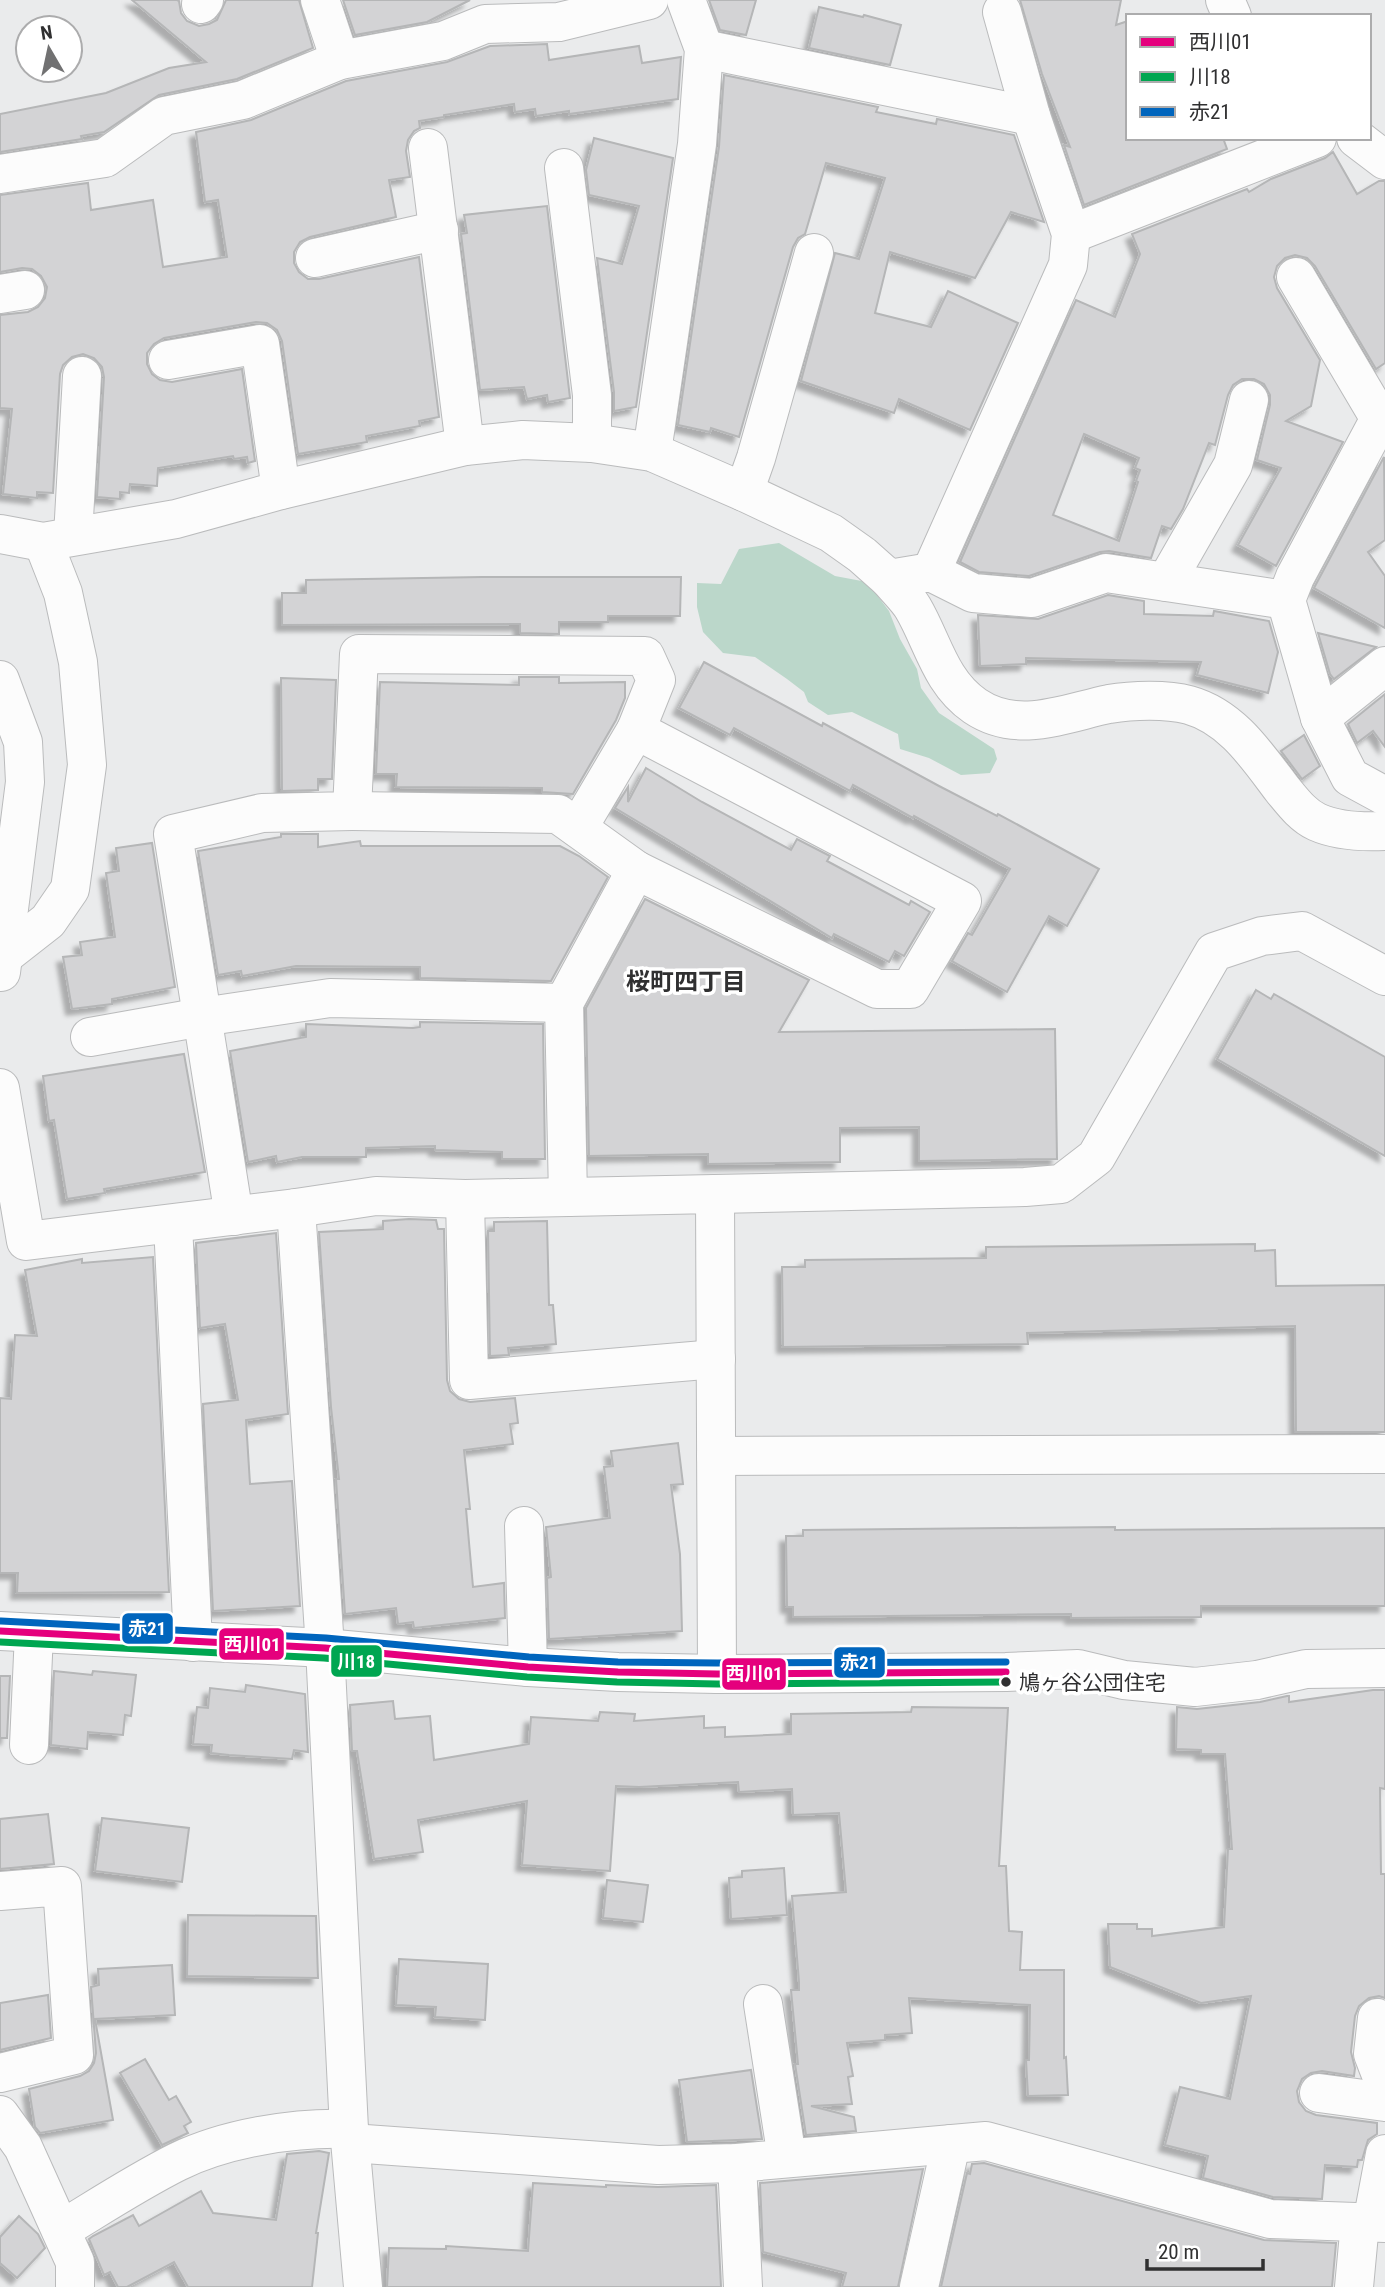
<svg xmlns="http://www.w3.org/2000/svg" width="1385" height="2287" viewBox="0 0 1385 2287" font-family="'Roboto Condensed','Noto Sans JP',sans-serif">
  <defs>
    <filter id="shadow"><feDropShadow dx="-6" dy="6" stdDeviation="2" flood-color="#0004"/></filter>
  </defs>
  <rect width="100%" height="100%" fill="#eaebec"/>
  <polygon fill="#bbd7ca" points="779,543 835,576 867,582 889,611 900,639 917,669 921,688 939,713 994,749 997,759 990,773 961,775 929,758 900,749 898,734 852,712 828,715 808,702 804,692 787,679 755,657 723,653 703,632 697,607 697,583 721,584 739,549"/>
  <g fill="#d3d3d5" stroke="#b5b6b7" stroke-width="2" fill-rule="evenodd" filter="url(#shadow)">
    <polygon points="132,0 177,0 179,1 181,13 187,21 199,26 209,24 217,20 226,0 299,0 313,48 237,79 159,95 104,132 81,136 82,139 0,152 0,114 106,93 169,68 206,62"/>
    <polygon points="343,0 470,0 427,22 355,35"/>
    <polygon points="709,0 756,0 746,35 720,30"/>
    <polygon points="1020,0 1121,0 1116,25 1128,21 1128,138 1223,138 1227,149 1084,205 1064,145 1070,147 1042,74"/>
    <polygon points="819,7 863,17 864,15 901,25 890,65 809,48"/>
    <polygon points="547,44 549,60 639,46 642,63 681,57 678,99 569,114 569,111 536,116 535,109 515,112 514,104 444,115 444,117 419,121 420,128 414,131 408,140 406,151 410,177 389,180 396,217 310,237 300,242 294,252 294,263 299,272 308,279 319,279 419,257 439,417 419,421 420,426 366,436 367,442 298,454 282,341 277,330 267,323 256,322 164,338 154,344 147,353 147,364 152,374 160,380 172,382 242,369 255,461 248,463 247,457 234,459 233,456 158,468 157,486 130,484 129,493 120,492 120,499 97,497 104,377 102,367 94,358 83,354 72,357 63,365 60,374 53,493 37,492 37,498 3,494 12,409 0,408 0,315 28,312 38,307 45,298 47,287 41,276 32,269 22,268 0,272 0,195 88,183 91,210 153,200 163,267 227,257 218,200 205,202 196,132 251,120 346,81 447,62 490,46"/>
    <polygon points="724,75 878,107 876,112 936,124 937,119 1014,135 1044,222 1011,212 975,278 890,252 875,313 931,327 948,291 1018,323 970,430 899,399 894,413 801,381 835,253 859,259 885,178 826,163 805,234 798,238 793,247 739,437 711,428 710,432 678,425 719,147"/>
    <polygon points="594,138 673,158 636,407 614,411 614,392 597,258 622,264 639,206 589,195 586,170"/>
    <path d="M1333,152L1357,194L1379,181H1385V363L1376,369L1315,266L1307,258L1295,255L1285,258L1277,266L1274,277L1277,288L1320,360L1311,406L1286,421L1343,442L1276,566L1238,545L1281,468L1257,460L1270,405V395L1264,384L1254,379H1242L1233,385L1228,395L1215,445L1209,443L1183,509L1171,529L1162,526L1151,558L1109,551L1100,552L1029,576L979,572L960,562L1076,300L1115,317L1140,254L1132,234L1247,189L1249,192L1271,179L1325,158ZM1084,434L1139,458L1135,468L1140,470L1136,481L1138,482L1119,541L1053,515Z"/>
    <polygon points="547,206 570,398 548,402 547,395 527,399 524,387 480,390 461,234 467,233 464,215"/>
    <polygon points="1384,457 1385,540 1368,552 1385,576 1385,628 1314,588"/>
    <polygon points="482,577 681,577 680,616 608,616 608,622 559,622 559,634 520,633 520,624 282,625 282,593 306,593 306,580"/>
    <polygon points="1108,595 1144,601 1144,614 1213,616 1214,611 1269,621 1278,652 1268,693 1197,675 1201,662 1026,658 1026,664 980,666 978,615 1038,619"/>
    <polygon points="1318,633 1376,647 1334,679 1330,674"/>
    <polygon points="704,662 822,726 823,723 939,786 997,816 998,814 1099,869 1067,926 1049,916 1007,992 952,961 968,933 972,935 1010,869 914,816 913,818 853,785 850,791 734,728 730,735 679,708"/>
    <polygon points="519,677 559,677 559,683 625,682 625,698 616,720 573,794 542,792 542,788 396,787 397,774 376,774 380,682 519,685"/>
    <polygon points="281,678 336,680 332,779 318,779 318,790 282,791"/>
    <polygon points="1385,694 1385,747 1373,731 1357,743 1348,724"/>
    <polygon points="1304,735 1320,766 1302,779 1281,751"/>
    <polygon points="646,768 702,802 791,850 797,839 830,856 827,861 909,905 911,901 930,912 904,956 895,951 889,962 834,934 832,938 615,808 628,787 628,802"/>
    <polygon points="281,834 318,834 318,847 360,841 361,846 560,846 579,856 608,877 551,981 420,978 420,967 296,966 242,976 241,971 218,975 198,851 281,837"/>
    <polygon points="152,843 175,987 112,999 112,1004 72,1009 63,957 82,955 80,942 115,937 106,873 119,871 116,848"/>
    <polygon points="645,899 809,980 779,1032 1055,1029 1057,1159 919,1161 919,1127 840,1128 840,1162 708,1164 708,1154 589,1156 586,1008"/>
    <polygon points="1256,990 1271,999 1274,994 1385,1057 1385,1156 1217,1059"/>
    <polygon points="420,1022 543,1024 545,1159 502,1159 502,1152 435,1150 435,1146 366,1148 366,1157 302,1157 277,1162 276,1156 248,1162 230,1051 306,1037 306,1024 413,1028 420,1027"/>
    <polygon points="184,1054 205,1172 104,1189 105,1193 67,1199 54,1120 49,1121 43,1076"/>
    <polygon points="409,1219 436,1220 438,1229 444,1229 447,1380 450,1391 459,1399 470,1402 515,1398 518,1423 510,1424 513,1444 464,1450 470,1509 466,1509 473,1587 504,1583 505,1618 414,1628 413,1622 398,1624 396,1608 345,1614 336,1479 339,1479 331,1407 319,1232 383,1229 383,1221"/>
    <polygon points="547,1221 549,1305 553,1305 556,1344 508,1348 509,1355 490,1356 488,1231 494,1231 494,1222"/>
    <polygon points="276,1233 288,1414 246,1420 250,1484 292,1481 300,1606 213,1611 203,1404 238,1400 225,1324 200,1328 196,1243"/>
    <polygon points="1255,1244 1255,1251 1275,1250 1276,1286 1385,1285 1385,1432 1296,1432 1295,1326 1027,1333 1028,1344 783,1347 782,1267 805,1267 805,1260 986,1258 986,1247"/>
    <polygon points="153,1257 169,1592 17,1593 18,1573 0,1573 0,1398 11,1399 15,1335 37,1336 25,1270 82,1259 82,1263"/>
    <polygon points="678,1443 683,1484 671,1485 680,1554 682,1631 549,1639 547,1578 551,1577 546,1527 610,1518 604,1467 613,1466 611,1451"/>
    <polygon points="1115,1527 1115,1530 1385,1528 1385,1606 1201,1606 1201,1617 1071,1618 1071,1614 793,1617 793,1607 787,1607 786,1536 803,1536 803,1530"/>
    <polygon points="54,1671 92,1675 93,1671 136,1675 131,1716 125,1715 123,1735 88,1732 87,1749 51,1745"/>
    <polygon points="0,1676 10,1676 7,1738 0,1738"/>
    <polygon points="246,1685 305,1694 308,1752 294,1750 292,1759 229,1755 211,1753 212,1745 193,1744 197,1707 208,1708 210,1688 245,1692"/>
    <polygon points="1373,1690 1385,1690 1385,1789 1380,1788 1381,1874 1385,1874 1385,1998 1379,1996 1369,1998 1359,2006 1355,2016 1351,2052 1355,2068 1354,2076 1322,2071 1311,2073 1302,2079 1297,2091 1299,2102 1306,2111 1316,2115 1377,2123 1377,2134 1368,2140 1362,2160 1358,2160 1357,2167 1325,2165 1322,2199 1273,2197 1203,2178 1208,2156 1165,2145 1180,2087 1230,2099 1251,1996 1201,2003 1110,1967 1108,1924 1137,1924 1137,1929 1152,1929 1152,1936 1224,1927 1228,1849 1232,1849 1225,1754 1201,1754 1201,1750 1176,1749 1177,1707 1197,1709 1260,1702 1287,1696 1289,1696 1289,1702"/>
    <polygon points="393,1701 395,1719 430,1716 434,1760 529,1744 531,1717 598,1721 600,1712 635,1714 634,1721 704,1716 704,1728 725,1727 725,1737 791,1734 791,1714 911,1712 912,1707 1008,1708 999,1866 1006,1866 1009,1931 1022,1932 1020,1970 1064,1970 1064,2058 1066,2057 1068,2095 1028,2096 1026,2060 1029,2060 1030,2005 909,1998 912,2033 885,2035 885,2040 847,2043 853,2076 848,2077 852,2104 811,2106 854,2117 856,2131 806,2135 795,2064 798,2064 791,1990 799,1990 799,1982 792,1896 846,1892 839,1813 793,1815 792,1789 739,1792 738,1782 639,1787 616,1786 610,1871 522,1865 527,1801 418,1820 423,1852 374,1859 357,1751 352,1751 350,1705"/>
    <polygon points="48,1814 54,1864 0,1869 0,1819"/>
    <polygon points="102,1818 189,1828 182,1882 95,1871"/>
    <polygon points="784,1868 787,1915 731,1919 729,1878 742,1877 742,1871"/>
    <polygon points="607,1880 648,1885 643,1922 603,1918"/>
    <polygon points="188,1915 316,1916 318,1978 187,1976"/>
    <polygon points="399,1959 488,1964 485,2020 435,2017 436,2007 396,2005"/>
    <polygon points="172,1965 175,2015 95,2019 113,2120 40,2133 35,2127 29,2089 80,2076 89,2071 94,2063 96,2053 91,1987 99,1985 98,1969"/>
    <polygon points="48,1995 51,2038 0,2050 0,2003"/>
    <polygon points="145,2059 169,2100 176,2096 191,2122 184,2126 188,2133 162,2145 120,2073"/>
    <polygon points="751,2070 762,2139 687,2142 679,2080"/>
    <polygon points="319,2151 329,2153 316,2233 318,2233 312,2287 188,2287 174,2262 127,2287 118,2287 110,2272 104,2275 89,2239 93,2236 133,2215 139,2226 201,2191 213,2213 276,2220 287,2154"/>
    <polygon points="984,2163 1264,2240 1336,2243 1332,2287 941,2287 967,2173 970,2174 972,2164"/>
    <polygon points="923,2169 898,2287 842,2287 846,2273 763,2252 760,2183"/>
    <polygon points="533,2183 606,2187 606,2185 658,2187 716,2185 721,2287 387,2287 389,2248 446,2249 446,2246 528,2251"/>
    <polygon points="19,2216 38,2234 45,2248 17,2278 0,2263 0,2237"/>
  </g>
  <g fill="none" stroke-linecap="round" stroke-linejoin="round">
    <g stroke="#babbbc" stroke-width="40">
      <g id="minor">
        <polyline points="320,0 340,60"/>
        <polyline points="1225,0 1232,16"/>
        <polyline points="201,4 204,0"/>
        <polyline points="704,49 1031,116"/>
        <polyline points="1356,138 1385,160"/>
        <polyline points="428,148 465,446"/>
        <polyline points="564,168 592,395 592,443"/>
        <polyline points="0,174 105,158 164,116 243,100 340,60 443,41 485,24 559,22 649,0"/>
        <polyline points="1071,234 1317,138"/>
        <polyline points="315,258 439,230"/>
        <polyline points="1296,277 1380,419"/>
        <polyline points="0,294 25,290"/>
        <polyline points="168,360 260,344 281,490"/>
        <polyline points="652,452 697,144 704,49 686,0"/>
        <polyline points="744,492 756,458 814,253"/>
        <polyline points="0,534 43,542 176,519 281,490 465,446 523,440 592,443 652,452 744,492 831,533 862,555 889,579 931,572 973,593 1032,598 1106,573 1286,600 1320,718 1350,777 1385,796"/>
        <polyline points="73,536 82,376"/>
        <polyline points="931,572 1068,265 1071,234 1031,116 1002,12"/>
        <path d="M889,579C897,589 907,598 913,608C933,642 940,682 975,706C1018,735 1065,713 1109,704C1132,700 1167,699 1189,705C1232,717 1257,756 1282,789C1292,801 1302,815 1317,822C1337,831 1364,832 1385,831"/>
        <polyline points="1166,582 1233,465 1249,400"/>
        <polyline points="1286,600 1295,577 1385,409"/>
        <polyline points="0,680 23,742 25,782 1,972"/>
        <polyline points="1320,718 1385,666"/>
        <polyline points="352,811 558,814 636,870"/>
        <polyline points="578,828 636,730"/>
        <polyline points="2,957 48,921 70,889 87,765 78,662 63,593 43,542"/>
        <polyline points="90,1037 202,1017 330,998 564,1003"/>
        <polyline points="0,1088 26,1241 296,1208 376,1196 465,1199 715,1194 717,1674"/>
        <polyline points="715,1194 1025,1187 1061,1184 1096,1157 1214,952 1262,936 1302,931 1385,976"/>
        <polyline points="465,1199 469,1380 716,1359"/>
        <polyline points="296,1208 325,1648 349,2129 363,2287"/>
        <polyline points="234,1216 173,834 262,813 352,811 359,654 645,656 656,680 636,730 962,901 910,989 877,989 636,870 564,1003 568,1197"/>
        <polyline points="173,1224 193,1642"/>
        <polyline points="716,1456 1385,1454"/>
        <polyline points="524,1526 528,1667"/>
        <polyline points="0,1631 325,1648 528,1667 618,1672 717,1674 1006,1672 1078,1669 1124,1680 1195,1687 1257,1680 1306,1669 1385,1668"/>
        <polyline points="29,1745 34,1633"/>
        <polyline points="0,1891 62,1886 74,2055 0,2073"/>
        <polyline points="763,2004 787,2158"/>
        <polyline points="1377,2018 1373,2054 1383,2080 1385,2096"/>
        <polyline points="1319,2093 1385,2102"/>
        <polyline points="0,2115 23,2147 75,2262 75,2287"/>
        <polyline points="351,2143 658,2165 737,2163 986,2141 1270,2219 1385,2223"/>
        <polyline points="737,2163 743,2287"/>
        <polyline points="1372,2223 1385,2154"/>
        <path d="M61,2230C99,2207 137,2182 177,2162C226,2138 295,2127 349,2129"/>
        <polyline points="919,2287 951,2144"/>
        <polyline points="1354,2287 1360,2223"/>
      </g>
    </g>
    <use href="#minor" stroke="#fcfcfc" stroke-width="38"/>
    <g stroke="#fff" stroke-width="12">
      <polyline id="bus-1" points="0,1631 325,1648 528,1667 618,1672 717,1674 1006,1672"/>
    </g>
    <g stroke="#fff" stroke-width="12">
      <polyline id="bus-2" points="0,1642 324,1658 527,1677 617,1682 717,1684 1006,1682"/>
    </g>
    <g stroke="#fff" stroke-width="12">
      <polyline id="bus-3" points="1,1621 326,1638 529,1657 618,1662 717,1663 1006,1662"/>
    </g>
    <use href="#bus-1" stroke="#e5007d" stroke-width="7"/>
    <use href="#bus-2" stroke="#00a651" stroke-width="7"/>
    <use href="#bus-3" stroke="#0065bd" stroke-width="7"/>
  </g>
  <circle fill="#303031" stroke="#fff" stroke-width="2.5" cx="1006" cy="1682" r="6"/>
  <g text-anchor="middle" stroke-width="7" stroke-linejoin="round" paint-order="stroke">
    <g font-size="21" fill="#303031" stroke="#fff" text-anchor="start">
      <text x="1019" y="1690">鳩ヶ谷公団住宅</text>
    </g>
    <g font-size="24" font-weight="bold" fill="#303031" stroke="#fff">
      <text x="686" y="990">桜町四丁目</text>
    </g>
  </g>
  <g stroke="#fff" stroke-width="2.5">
    <rect x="121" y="1612" width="53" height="33" rx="7" fill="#0065bd"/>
    <rect x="218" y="1627" width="67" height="34" rx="7" fill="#e5007d"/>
    <rect x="330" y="1644" width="53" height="34" rx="7" fill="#00a651"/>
    <rect x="833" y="1646" width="53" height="33" rx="7" fill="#0065bd"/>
    <rect x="721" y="1657" width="66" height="34" rx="7" fill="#e5007d"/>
  </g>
  <g font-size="19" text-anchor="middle" font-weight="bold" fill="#fff">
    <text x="147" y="1635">赤21</text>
    <text x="252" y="1651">西川01</text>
    <text x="356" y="1668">川18</text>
    <text x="859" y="1669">赤21</text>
    <text x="754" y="1680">西川01</text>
  </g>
  <rect x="1126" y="14" width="245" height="126" fill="#ffffff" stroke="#acacad" stroke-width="2"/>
  <rect x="1140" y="37" width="35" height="10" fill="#e5007d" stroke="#acacad" stroke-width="2"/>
  <text x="1189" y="49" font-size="21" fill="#303031">西川01</text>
  <rect x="1140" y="72" width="35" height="10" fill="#00a651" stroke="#acacad" stroke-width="2"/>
  <text x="1189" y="84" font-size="21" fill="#303031">川18</text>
  <rect x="1140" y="107" width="35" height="10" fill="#0065bd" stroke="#acacad" stroke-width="2"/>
  <text x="1189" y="119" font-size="21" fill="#303031">赤21</text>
  <g transform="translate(49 49) rotate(351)"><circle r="33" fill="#ffffff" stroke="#acacad" stroke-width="2"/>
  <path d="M0-5L12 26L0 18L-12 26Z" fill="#717172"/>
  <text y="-10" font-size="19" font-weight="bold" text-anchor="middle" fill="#303031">N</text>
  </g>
  <path d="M1147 2259v10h116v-10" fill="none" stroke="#303031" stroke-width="3.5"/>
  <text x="1158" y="2259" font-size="21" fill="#303031" stroke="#ffffff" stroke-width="5" paint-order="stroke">20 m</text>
</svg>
